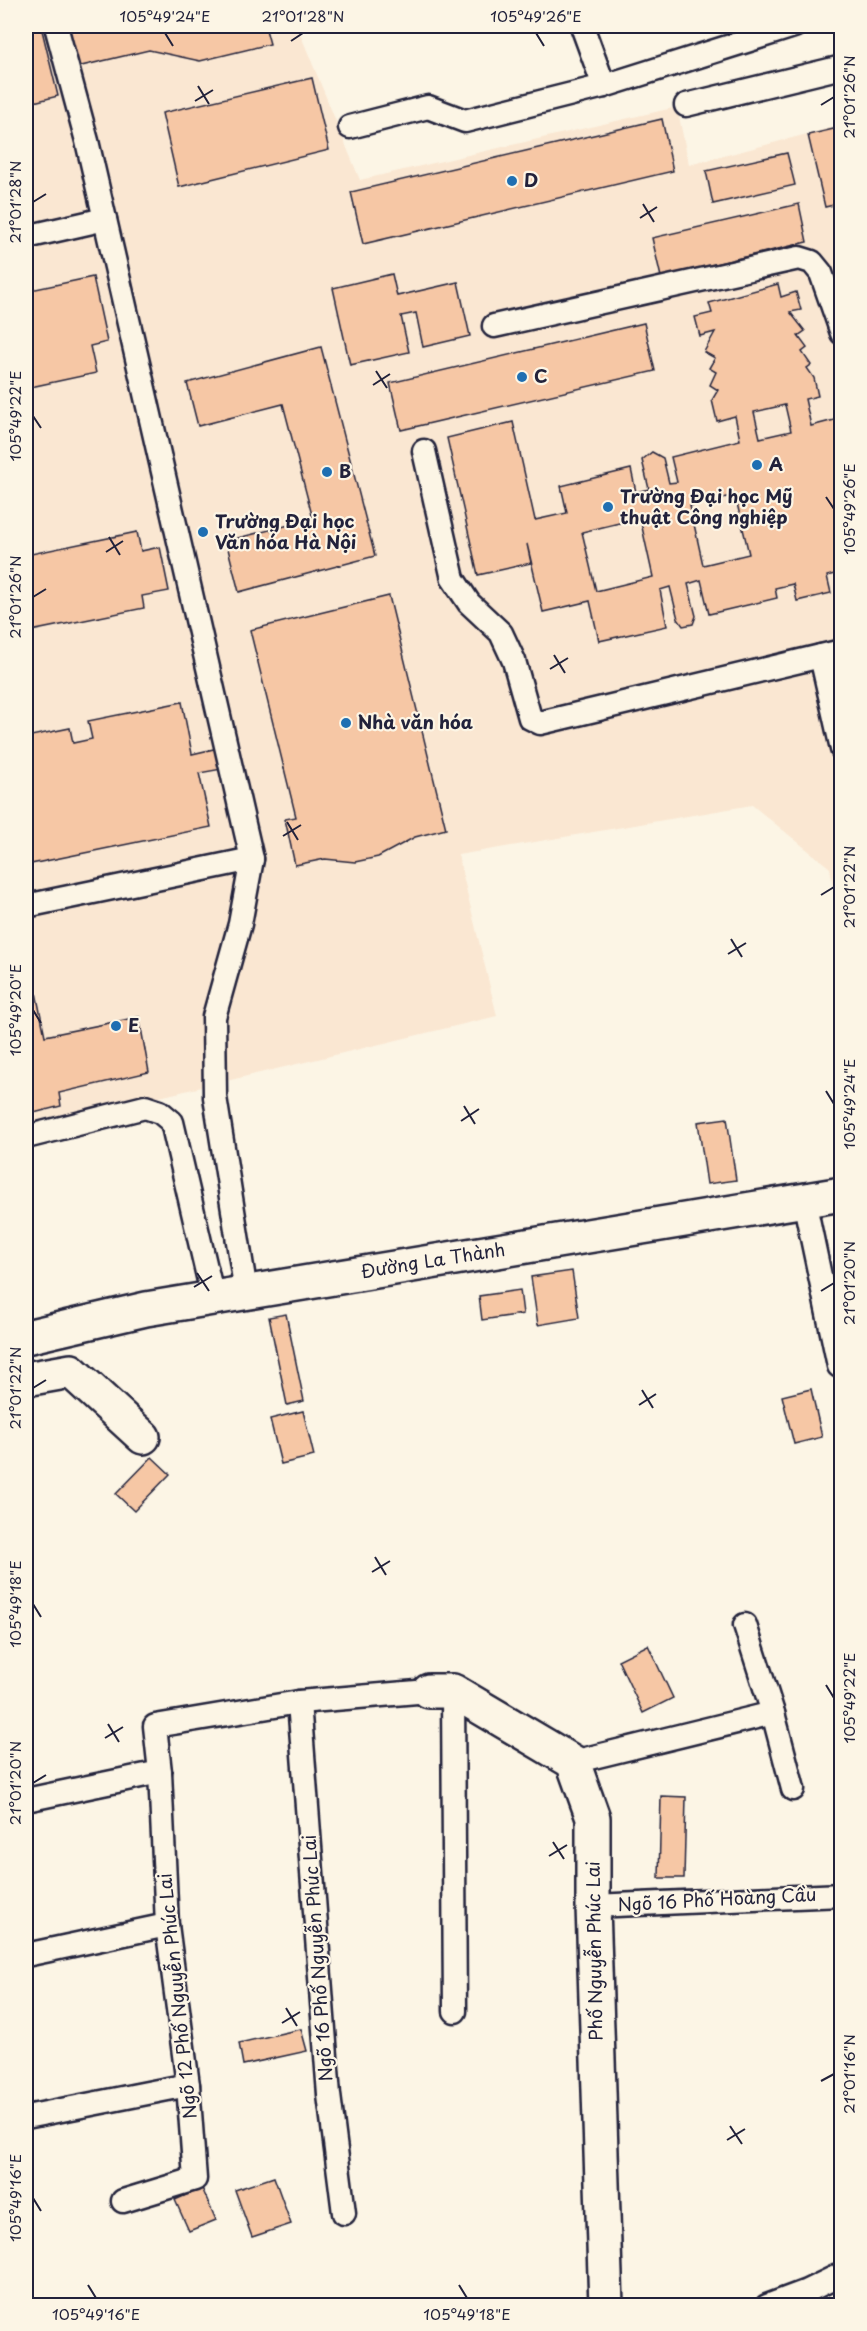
<svg xmlns="http://www.w3.org/2000/svg" width="867" height="2331" viewBox="0 0 867 2331" font-family="'Playpen Sans',sans-serif">
  <rect width="100%" height="100%" fill="#fcf5e5"/>
  <filter id="ink" filterUnits="userSpaceOnUse"><feTurbulence type="fractalNoise" baseFrequency=".0167" numOctaves="2"/><feDisplacementMap in="SourceGraphic" scale="12" xChannelSelector="R" yChannelSelector="G"/><feConvolveMatrix kernelMatrix="1 2 1 2 8 2 1 2 1" color-interpolation-filters="sRGB"/></filter>
  <g filter="url(#ink)">
    <polygon fill="#fae7d2" points="26,26 297,26 360,180 677,107 689,165 841,125 841,911 837,912 830,868 752,805 458,855 497,1016 26,1129"/>
    <g fill="#f6c7a5" stroke="#22223b" stroke-width="1.5" fill-rule="evenodd">
      <polygon points="26,26 41,26 58,96 26,104"/>
      <polygon points="67,26 265,26 270,44 200,61 149,50 77,67"/>
      <polygon points="312,78 329,150 179,187 162,113"/>
      <polygon points="662,119 673,171 363,244 351,192"/>
      <polygon points="842,127 842,203 825,207 808,135"/>
      <polygon points="787,153 795,185 713,204 706,171"/>
      <polygon points="799,204 807,242 661,277 652,238"/>
      <polygon points="392,274 397,296 458,282 470,336 423,347 416,313 401,316 409,352 350,365 333,288"/>
      <polygon points="93,277 107,342 90,346 96,373 26,388 26,291"/>
      <path d="M778,284L781,297L796,292L801,310L790,312L805,331L798,336L807,348L802,352L811,365L807,368L814,378L818,396L805,399L811,426L842,418V470L836,471L842,496V572L827,576L831,593L797,601L793,584L775,588L777,598L709,614L701,580L688,584L696,616L693,624L683,626L678,619L670,587L660,590L667,626L599,641L590,601L543,612L527,544L531,563L478,575L447,438L513,422L535,520L567,513L561,486L631,469L636,492L649,489L642,460L652,452L663,458L669,483L677,482L671,457L740,440L735,416L717,421L712,400L718,390L710,385L716,372L709,368L715,358L704,352L715,332L700,336L695,317L712,313L709,303ZM785,405L791,431L760,438L754,412ZM735,495L749,554L703,565L690,506ZM640,518L653,577L596,591L582,532Z"/>
      <polygon points="644,323 655,371 401,430 390,383"/>
      <polygon points="321,347 375,556 239,592 226,541 313,519 283,404 198,426 187,383"/>
      <polygon points="137,532 141,551 160,547 169,591 142,596 144,608 26,632 26,555"/>
      <polygon points="389,596 446,829 415,837 378,857 355,862 325,859 295,865 285,819 296,817 250,630"/>
      <polygon points="182,702 192,754 218,748 222,769 199,773 211,827 26,865 26,737 70,728 73,743 92,739 88,721"/>
      <polygon points="26,944 45,1036 139,1017 149,1072 59,1093 61,1106 26,1115"/>
      <polygon points="727,1118 736,1180 707,1184 698,1122"/>
      <polygon points="572,1271 579,1318 538,1325 531,1277"/>
      <polygon points="520,1290 523,1314 482,1320 479,1296"/>
      <polygon points="286,1314 304,1401 287,1405 269,1317"/>
      <polygon points="811,1389 822,1437 794,1444 782,1396"/>
      <polygon points="303,1411 314,1456 281,1464 270,1419"/>
      <polygon points="152,1457 170,1474 134,1511 116,1494"/>
      <polygon points="26,1464 31,1501 26,1502"/>
      <polygon points="648,1645 673,1698 643,1713 618,1660"/>
      <polygon points="661,1796 686,1797 684,1878 659,1878"/>
      <polygon points="301,2029 307,2051 243,2065 239,2043"/>
      <polygon points="274,2177 291,2224 252,2237 235,2190"/>
      <polygon points="202,2188 216,2220 189,2231 175,2200"/>
    </g>
    <g fill="none" stroke-linecap="round" stroke-linejoin="round">
      <g stroke="#22223b" stroke-width="27">
        <g id="service">
          <polyline points="56,26 87,141 252,859 240,924 214,1017 215,1097 246,1292"/>
          <polyline points="582,26 604,86"/>
          <polyline points="686,105 842,67"/>
          <polyline points="350,127 428,107 465,121 604,86 794,26"/>
          <polyline points="26,237 105,219"/>
          <polyline points="494,326 799,258 812,262 821,273 842,333"/>
          <polyline points="424,451 453,579 469,603 501,633 514,661 530,718 540,723 842,651"/>
          <polyline points="821,656 842,749"/>
          <polyline points="26,906 252,859"/>
          <polyline points="26,1137 145,1107 160,1112 172,1122 213,1298"/>
          <polyline points="804,1200 839,1366 842,1365"/>
          <polyline points="745,1625 773,1713 793,1789"/>
          <polyline points="453,1691 455,2011"/>
          <polyline points="299,1702 329,2095 344,2213"/>
          <polyline points="573,1762 773,1713"/>
          <polyline points="26,1800 160,1772"/>
          <polyline points="593,1906 842,1895"/>
          <polyline points="26,1955 167,1925"/>
          <polyline points="26,2117 188,2085"/>
          <polyline points="123,2201 195,2179 188,2085 167,1925 160,1772 155,1726 299,1702 429,1691"/>
          <polyline points="767,2306 807,2291 842,2274"/>
        </g>
      </g>
      <g stroke="#22223b" stroke-width="38">
        <g id="minor">
          <polyline points="26,1379 71,1371 143,1437"/>
          <polyline points="429,1691 453,1691 573,1762 593,1818 593,1906 606,2306"/>
        </g>
      </g>
      <g stroke="#22223b" stroke-width="38">
        <polyline id="tertiary" points="26,1337 146,1309 842,1194"/>
      </g>
      <use href="#service" stroke="#fcf5e5" stroke-width="22"/>
      <use href="#minor" stroke="#fcf5e5" stroke-width="33"/>
      <use href="#tertiary" stroke="#fcf5e5" stroke-width="33"/>
    </g>
  </g>
  <path fill="none" stroke="#22223b" stroke-width="2" d="M165,33L173,46M536,33L544,46M291,41L303,33M198,86L209,104M195,101L213,90M821,105L834,97M33,202L46,194M643,204L654,222M640,218L657,207M376,371L387,388M373,385L390,374M33,416L41,428M826,497L834,509M109,537L120,555M106,552L123,541M33,597L46,589M554,655L565,673M550,669L568,658M287,822L298,840M283,836L301,825M821,895L834,887M731,939L742,957M728,954L746,943M33,1010L41,1023M826,1091L834,1104M464,1106L475,1124M461,1121L479,1109M197,1273L209,1291M194,1287L212,1276M821,1291L834,1283M33,1388L46,1380M642,1390L653,1408M639,1405L656,1394M375,1557L386,1575M372,1572L390,1561M33,1604L41,1617M826,1685L834,1698M108,1724L119,1742M105,1738L123,1727M33,1783L46,1775M553,1842L564,1859M549,1856L567,1845M286,2008L297,2026M282,2023L300,2012M821,2081L834,2074M730,2126L742,2144M727,2140L745,2129M33,2198L41,2211M88,2285L96,2298M459,2285L467,2298"/>
  <g fill="#1f6fb2" stroke="#fcf5e5" stroke-width="2">
    <circle cx="512" cy="181" r="6"/>
    <circle cx="522" cy="377" r="6"/>
    <circle cx="757" cy="465" r="6"/>
    <circle cx="327" cy="472" r="6"/>
    <circle cx="608" cy="507" r="6"/>
    <circle cx="203" cy="532" r="6"/>
    <circle cx="346" cy="723" r="6"/>
    <circle cx="116" cy="1026" r="6"/>
  </g>
  <g text-anchor="middle" stroke-width="4.5" stroke-linejoin="round" paint-order="stroke">
    <g font-size="18" font-weight="bold" fill="#22223b" stroke="#fcf5e5" text-anchor="start">
      <text x="524" y="187">D</text>
      <text x="534" y="383">C</text>
      <text x="769" y="471">A</text>
      <text x="339" y="478">B</text>
      <text x="620" y="503">Trường Đại học Mỹ<tspan x="620" dy="21">thuật Công nghiệp</tspan></text>
      <text x="215" y="528">Trường Đại học<tspan x="215" dy="21">Văn hóa Hà Nội</tspan></text>
      <text x="358" y="729">Nhà văn hóa</text>
      <text x="128" y="1032">E</text>
    </g>
    <g font-size="18" fill="#22223b" stroke="#fcf5e5">
      <text transform="translate(433 1261) rotate(-9)" y="6">Đường La Thành</text>
      <text transform="translate(717 1900) rotate(-3)" y="6">Ngõ 16 Phố Hoàng Cầu</text>
      <text transform="translate(595 1951) rotate(-91)" y="6">Phố Nguyễn Phúc Lai</text>
      <text transform="translate(318 1958) rotate(-94)" y="6">Ngõ 16 Phố Nguyễn Phúc Lai</text>
      <text transform="translate(178 1996) rotate(-96)" y="6">Ngõ 12 Phố Nguyễn Phúc Lai</text>
    </g>
  </g>
  <rect width="867" height="2331" fill="none" stroke="#fcf5e5" stroke-width="66"/>
  <rect x="33" y="33" width="801" height="2265" fill="none" stroke="#22223b" stroke-width="2"/>
  <g font-size="15" text-anchor="middle" fill="#22223b">
    <text x="165" y="22">105°49'24"E</text>
    <text x="303" y="22">21°01'28"N</text>
    <text x="536" y="22">105°49'26"E</text>
    <text transform="translate(850 97) rotate(-90)" y="5">21°01'26"N</text>
    <text transform="translate(16 202) rotate(-90)" y="5">21°01'28"N</text>
    <text transform="translate(16 416) rotate(-90)" y="5">105°49'22"E</text>
    <text transform="translate(850 509) rotate(-90)" y="5">105°49'26"E</text>
    <text transform="translate(16 597) rotate(-90)" y="5">21°01'26"N</text>
    <text transform="translate(850 887) rotate(-90)" y="5">21°01'22"N</text>
    <text transform="translate(16 1010) rotate(-90)" y="5">105°49'20"E</text>
    <text transform="translate(850 1104) rotate(-90)" y="5">105°49'24"E</text>
    <text transform="translate(850 1283) rotate(-90)" y="5">21°01'20"N</text>
    <text transform="translate(16 1388) rotate(-90)" y="5">21°01'22"N</text>
    <text transform="translate(16 1604) rotate(-90)" y="5">105°49'18"E</text>
    <text transform="translate(850 1698) rotate(-90)" y="5">105°49'22"E</text>
    <text transform="translate(16 1783) rotate(-90)" y="5">21°01'20"N</text>
    <text transform="translate(850 2074) rotate(-90)" y="5">21°01'16"N</text>
    <text transform="translate(16 2198) rotate(-90)" y="5">105°49'16"E</text>
    <text x="96" y="2320">105°49'16"E</text>
    <text x="467" y="2320">105°49'18"E</text>
  </g>
</svg>
